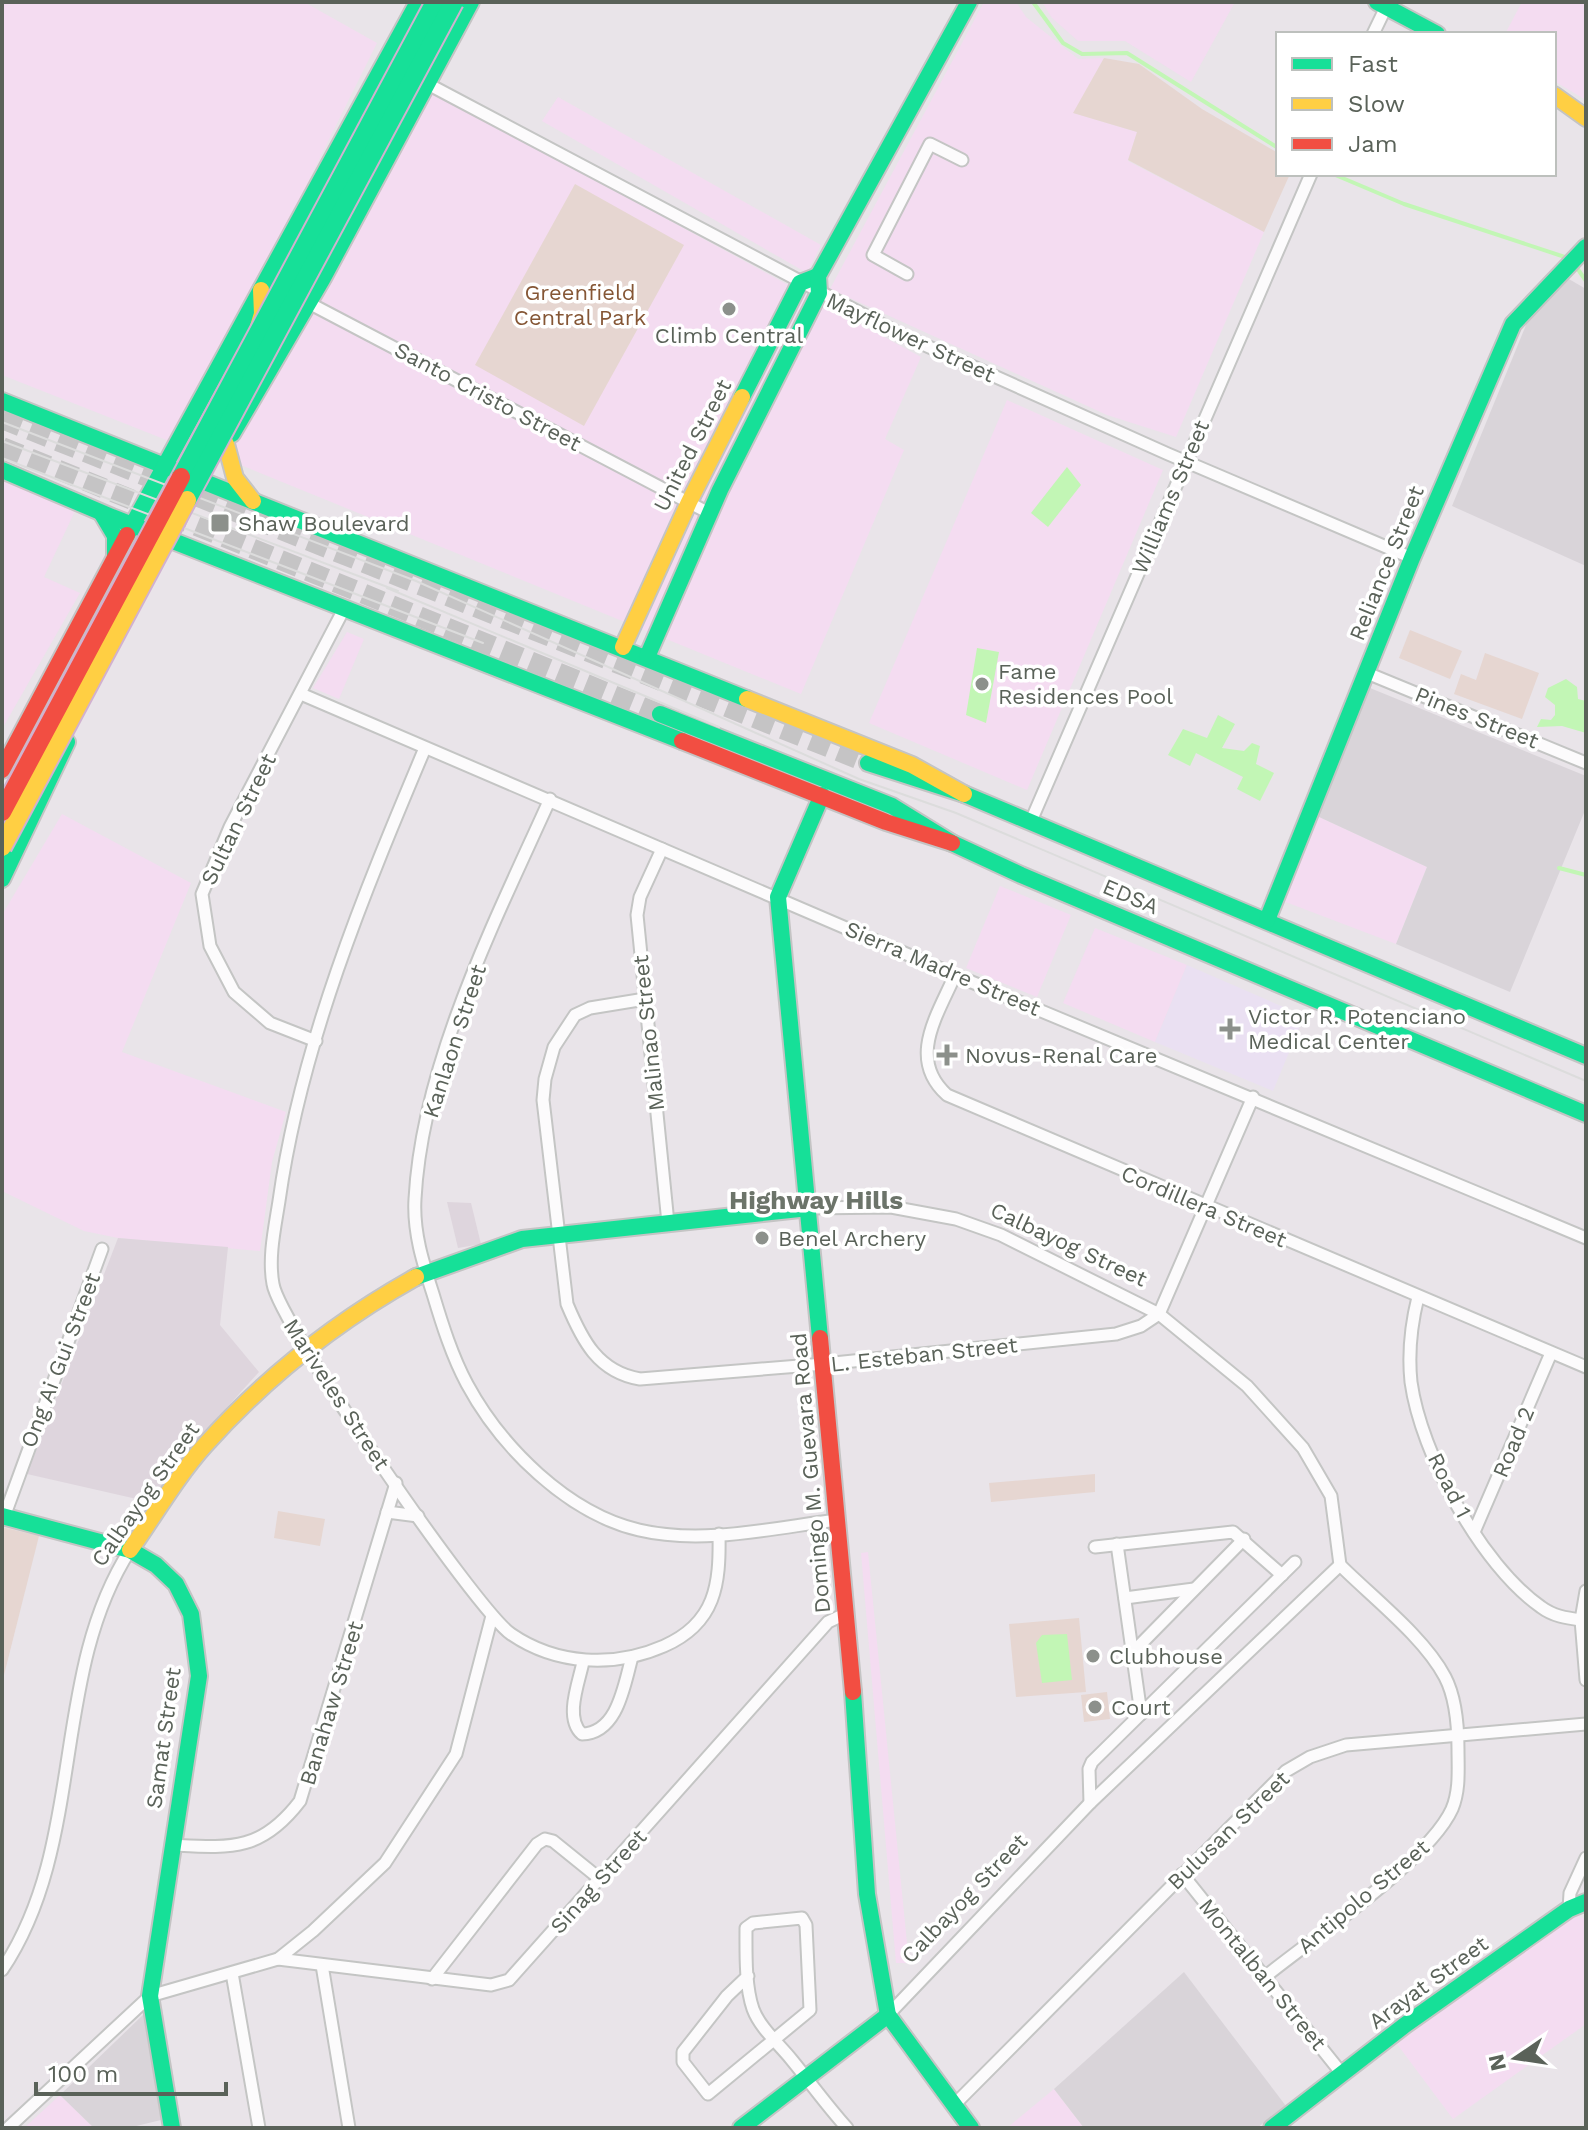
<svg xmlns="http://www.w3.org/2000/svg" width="1588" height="2130" viewBox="0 0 1588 2130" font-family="'Work Sans',sans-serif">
  <rect width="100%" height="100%" fill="#e9e4e9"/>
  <g fill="#f4dcf1">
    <polygon points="2,2 304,2 377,43 279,240 169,441 2,375"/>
    <polygon points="984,2 1016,2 1026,17 1078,59 1104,58 1074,113 1137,132 1128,161 1264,232 1176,437 1107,415 830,289"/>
    <polygon points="1042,2 1235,2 1191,82 1125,41 1078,41 1052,18"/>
    <polygon points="1522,2 1586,2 1586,100 1554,81 1554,34 1505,34"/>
    <polygon points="431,91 921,357 885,439 904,450 801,694 231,461 231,453"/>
    <polygon points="558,97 821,245 807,273 542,121"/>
    <polygon points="1007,400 1163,470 1027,790 869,723"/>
    <polygon points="2,480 75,511 44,577 80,593 2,729"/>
    <polygon points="347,632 364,639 339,699 313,688"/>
    <polygon points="62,814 191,883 122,1052 286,1112 272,1162 260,1251 118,1238 84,1231 2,1191 2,915"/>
    <polygon points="1317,816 1427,867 1396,944 1283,901"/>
    <polygon points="1000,886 1071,915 1037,997 966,968"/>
    <polygon points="1095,928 1187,965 1155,1042 1063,1003"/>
    <polygon points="868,1552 909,1963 896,1963 861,1553"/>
    <polygon points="1571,1914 1586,1919 1586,2024 1453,2119 1397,2044"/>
    <polygon points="1054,2089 1084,2128 1007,2128"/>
    <polygon points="60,2095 94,2128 24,2128"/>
  </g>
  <g fill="#d9d4d9">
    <polygon points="1562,275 1586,289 1586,566 1452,506 1528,320"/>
    <polygon points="1370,688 1586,776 1586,808 1510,992 1396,944 1427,867 1317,816"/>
    <polygon points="1184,1972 1286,2106 1257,2128 1084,2128 1054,2089"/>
    <polygon points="144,2014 161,2120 128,2128 94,2128 60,2095"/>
  </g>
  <g fill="#ded5dd">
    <polygon points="447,1202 471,1203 481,1244 458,1248"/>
    <polygon points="118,1238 228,1247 220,1325 259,1372 182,1457 150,1502 27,1474"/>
  </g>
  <polygon fill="#eae0f2" points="1187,965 1304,1016 1273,1091 1155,1042"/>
  <g fill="#e6d6d1">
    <polygon points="1104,58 1139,64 1202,109 1278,153 1278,174 1290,174 1264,232 1128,160 1137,132 1073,113"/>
    <polygon points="575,184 684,245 584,426 475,365"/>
    <polygon points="1410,630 1462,651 1450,679 1399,658"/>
    <polygon points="1485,653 1539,673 1522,719 1454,694 1461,674 1476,680"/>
    <polygon points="1095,1474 1095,1492 991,1502 989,1483"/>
    <polygon points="278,1511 325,1519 320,1546 274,1538"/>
    <polygon points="2,1527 39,1536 2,1683"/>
    <polygon points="1079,1618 1086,1692 1016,1697 1009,1624"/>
    <polygon points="1107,1692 1110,1719 1084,1722 1081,1695"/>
  </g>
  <g fill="#c2f6b5">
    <polygon points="1067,467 1081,485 1048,527 1031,513"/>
    <polygon points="977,648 999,652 986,723 966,715"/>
    <polygon points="1566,679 1577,687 1578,699 1586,701 1586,733 1562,726 1537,727 1541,719 1551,720 1555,715 1555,705 1545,697 1548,688"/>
    <polygon points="1218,715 1235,724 1222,748 1244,751 1252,743 1260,746 1256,764 1274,773 1260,801 1237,789 1243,777 1196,753 1190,766 1168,755 1183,729 1207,738"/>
    <polygon points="1067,1634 1072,1680 1042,1683 1036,1643 1042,1635"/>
  </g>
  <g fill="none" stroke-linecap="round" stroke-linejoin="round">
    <g stroke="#c2f6b5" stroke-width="4">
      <polyline points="1033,2 1063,43 1082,54 1127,53 1278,148"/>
      <polyline points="1333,174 1404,204 1568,258"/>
      <polyline points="1577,268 1586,281"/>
      <polyline points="1559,868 1586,875"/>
    </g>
    <g stroke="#c5c4c5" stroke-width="20" stroke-dasharray="20 10" stroke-linecap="butt">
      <polyline points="2,419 868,763"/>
      <polyline points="2,447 660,714"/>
    </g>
    <g stroke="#c4c5c4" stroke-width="15">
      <g id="street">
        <polyline points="1373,34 1388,3"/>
        <polyline points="426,83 900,334 1168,454 1412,558"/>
        <polyline points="907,274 873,255 930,144 962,160"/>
        <polyline points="305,301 709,513"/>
        <polyline points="1367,673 1586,763"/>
        <polyline points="301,694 974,983 1586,1238"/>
        <path d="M425,748C364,893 301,1044 279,1201C275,1227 268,1257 273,1284C279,1323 476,1610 511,1634C556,1665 614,1668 664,1646C716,1623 720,1584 719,1534"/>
        <path d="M550,799C495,921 422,1064 415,1199C413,1232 423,1263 433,1294C442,1324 452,1356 467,1384C501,1447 567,1513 639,1530C702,1545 773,1528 837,1520"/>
        <polyline points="1031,821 1311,174"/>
        <polyline points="662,849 640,897 637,915 668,1223"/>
        <path d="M955,975C937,1016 907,1059 947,1095L1586,1367"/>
        <path d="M645,999L590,1008L575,1015L554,1047L545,1079L543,1100L567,1304C582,1340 598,1372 640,1379L824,1364L1116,1334L1141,1326L1159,1314L1253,1097"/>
        <polyline points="316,1041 270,1023 234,992 210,946 202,894 230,827 345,607"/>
        <polyline points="809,1208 891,1207 956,1219 1001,1235 1159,1314 1247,1386 1303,1448 1331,1496 1340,1565"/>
        <path d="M1418,1297C1411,1325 1408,1353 1411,1382C1421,1454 1481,1565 1541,1607C1553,1616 1566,1618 1581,1620"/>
        <polyline points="387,1512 418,1516"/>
        <polyline points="4,1517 102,1249"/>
        <polyline points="1474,1532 1551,1353"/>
        <polyline points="1117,1544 1141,1714"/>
        <polyline points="1095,1547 1233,1532 1282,1575"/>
        <polyline points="1586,1591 1581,1620 1586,1680"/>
        <polyline points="1125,1598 1194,1589"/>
        <polyline points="1133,1652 1244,1539"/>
        <path d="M583,1662C579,1682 564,1718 582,1734C618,1733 624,1685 632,1657"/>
        <polyline points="1090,1803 1089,1769 1092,1762 1295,1562"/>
        <path d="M172,1845C230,1848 261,1852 300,1801L396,1483"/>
        <polyline points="1182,1874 1343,2075"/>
        <polyline points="1569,1909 1570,1893 1586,1858"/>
        <polyline points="278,1959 491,1985 509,1980 828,1622 847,1613"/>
        <polyline points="322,1965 349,2128"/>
        <path d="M2,1970C87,1844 49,1676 130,1550"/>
        <polyline points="232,1973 259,2128"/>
        <path d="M748,1976L727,1996L683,2052V2062L708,2094L810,2010L806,1925L802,1918L753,1923L746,1928C746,1953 745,1986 753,2009C760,2028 779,2044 791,2059C810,2082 827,2106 847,2128"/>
        <path d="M1266,1976C1313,1938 1429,1860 1452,1809C1460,1790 1458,1769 1458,1749C1458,1725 1456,1698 1445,1677C1424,1637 1372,1597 1340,1565"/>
        <polyline points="432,1979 537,1844 545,1839 553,1841 600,1879"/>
        <polyline points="888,2015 1090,1803 1340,1565"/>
        <polyline points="954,2105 1286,1771 1310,1757 1346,1745 1586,1724"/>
        <polyline points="8,2128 150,1996 278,1959 313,1931 385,1863 456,1754 492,1616"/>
      </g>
    </g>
    <g stroke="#c4c4c4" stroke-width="20">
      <g id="fast">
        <polyline points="1377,2 1437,34"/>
        <polyline points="742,397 800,283 818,276"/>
        <polyline points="2,401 747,699"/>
        <polyline points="232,434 323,278 471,2"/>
        <polyline points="2,470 112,517 682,741"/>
        <polyline points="102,514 115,536 115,555"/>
        <polyline points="127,535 418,2"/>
        <polyline points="647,657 720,490 819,293 818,276 969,2"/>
        <polyline points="660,714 892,806 952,843 1021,875 1586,1114"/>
        <polyline points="868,763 964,794 1586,1056"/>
        <polyline points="2,879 67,742"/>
        <polyline points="1267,920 1412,558 1513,324 1586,247"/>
        <polyline points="416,1277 522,1239 809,1208"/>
        <polyline points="820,1338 778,897 822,795"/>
        <polyline points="2,1516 130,1550 156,1565 176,1584 191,1614 199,1676 150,1996 172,2128"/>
        <polyline points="853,1692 867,1894 888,2015 971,2128"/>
        <polyline points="741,2128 888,2015"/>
        <polyline points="1272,2128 1405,2025 1569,1909 1586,1902"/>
      </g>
    </g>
    <g stroke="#c4c4c4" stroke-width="20">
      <g id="slow">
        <polyline points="1554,95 1586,118"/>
        <polyline points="257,330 262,314 261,290"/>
        <polyline points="226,444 235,478 253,501"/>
        <polyline points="623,647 689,502 742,397"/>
        <polyline points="747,699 912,765 964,794"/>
        <path d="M130,1550C154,1516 177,1476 205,1445C266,1377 337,1321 416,1277"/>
      </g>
    </g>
    <g stroke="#c4c4c4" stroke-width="20">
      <g id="jam">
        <polyline points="682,741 886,822 952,843"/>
        <polyline points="2,770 127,535"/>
        <polyline points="820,1338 853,1692"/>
      </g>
    </g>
    <use href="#street" stroke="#fcfbfc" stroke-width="11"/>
    <use href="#fast" stroke="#16e098" stroke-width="16"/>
    <use href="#slow" stroke="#ffcf43" stroke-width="16"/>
    <use href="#jam" stroke="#f24e42" stroke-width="16"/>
    <g stroke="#dcdcdc" stroke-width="2">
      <polyline points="2,422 416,581 859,779 956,813 1586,1081"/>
      <polyline points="2,441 398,591"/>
      <polyline points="2,458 483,643"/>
      <polyline points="387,588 719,727"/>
    </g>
    <g stroke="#d1b1cf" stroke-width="22" stroke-linecap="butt">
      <g id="fast-bridge">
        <polyline points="181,477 435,2"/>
        <polyline points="187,500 454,2"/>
      </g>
    </g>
    <g stroke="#d1b1cf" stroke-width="22" stroke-linecap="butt">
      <polyline id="slow-bridge" points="2,847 187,500"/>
    </g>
    <g stroke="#d1b1cf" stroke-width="22" stroke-linecap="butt">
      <polyline id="jam-bridge" points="2,812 181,477"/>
    </g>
    <use href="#fast-bridge" stroke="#16e098" stroke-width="18"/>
    <use href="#slow-bridge" stroke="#ffcf43" stroke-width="18"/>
    <use href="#jam-bridge" stroke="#f24e42" stroke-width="18"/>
  </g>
  <g fill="#8c908b" stroke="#fff" stroke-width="3">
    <circle cx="729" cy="309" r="8"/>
    <rect x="210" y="513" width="20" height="20" rx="4"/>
    <circle cx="982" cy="684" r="8"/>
    <path d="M1226 1017h8v8h8v8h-8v8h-8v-8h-8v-8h8z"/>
    <path d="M943 1043h8v8h8v8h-8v8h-8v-8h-8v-8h8z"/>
    <circle cx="762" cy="1238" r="8"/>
    <circle cx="1093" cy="1656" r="8"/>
    <circle cx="1095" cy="1707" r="8"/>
  </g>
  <g text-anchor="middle" stroke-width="7" stroke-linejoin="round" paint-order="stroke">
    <g font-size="22" fill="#855635" stroke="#fff">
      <text x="580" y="300">Greenfield<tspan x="580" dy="25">Central Park</tspan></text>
    </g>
    <g font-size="22" fill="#5a6259" stroke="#fff" text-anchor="start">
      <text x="729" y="343" text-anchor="middle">Climb Central</text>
      <text x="238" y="531">Shaw Boulevard</text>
      <text x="998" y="679">Fame<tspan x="998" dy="25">Residences Pool</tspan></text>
      <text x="1248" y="1024">Victor R. Potenciano<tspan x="1248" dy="25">Medical Center</tspan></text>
      <text x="965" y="1063">Novus-Renal Care</text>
      <text x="778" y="1246">Benel Archery</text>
      <text x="1109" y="1664">Clubhouse</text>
      <text x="1111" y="1715">Court</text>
    </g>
    <g font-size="22" fill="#5a6259" stroke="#fff">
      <text transform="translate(911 337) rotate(25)" y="8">Mayflower Street</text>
      <text transform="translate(488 396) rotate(28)" y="8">Santo Cristo Street</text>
      <text transform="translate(692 445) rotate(-63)" y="8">United Street</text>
      <text transform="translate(1170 497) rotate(-67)" y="8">Williams Street</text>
      <text transform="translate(1386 563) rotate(-68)" y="8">Reliance Street</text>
      <text transform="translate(1477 717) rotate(22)" y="8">Pines Street</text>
      <text transform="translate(238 819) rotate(-64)" y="8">Sultan Street</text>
      <text transform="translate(1131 896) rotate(23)" y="8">EDSA</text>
      <text transform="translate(943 968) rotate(23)" y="8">Sierra Madre Street</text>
      <text transform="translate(648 1033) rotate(-96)" y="8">Malinao Street</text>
      <text transform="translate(454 1041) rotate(-72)" y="8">Kanlaon Street</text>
      <text transform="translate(1204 1206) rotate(23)" y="8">Cordillera Street</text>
      <text transform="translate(1069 1244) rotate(25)" y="8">Calbayog Street</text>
      <text transform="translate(924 1354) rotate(-6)" y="8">L. Esteban Street</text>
      <text transform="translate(60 1360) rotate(-69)" y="8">Ong Ai Gui Street</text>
      <text transform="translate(337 1394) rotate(57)" y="8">Mariveles Street</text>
      <text transform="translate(1513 1442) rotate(-67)" y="8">Road 2</text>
      <text transform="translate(810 1473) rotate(-95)" y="8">Domingo M. Guevara Road</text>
      <text transform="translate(1450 1485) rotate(63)" y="8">Road 1</text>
      <text transform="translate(145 1494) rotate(-55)" y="8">Calbayog Street</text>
      <text transform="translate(331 1703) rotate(-73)" y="8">Banahaw Street</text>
      <text transform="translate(163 1738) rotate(-82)" y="8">Samat Street</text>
      <text transform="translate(1228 1830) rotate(-44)" y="8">Bulusan Street</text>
      <text transform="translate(598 1881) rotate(-48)" y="8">Sinag Street</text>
      <text transform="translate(1363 1896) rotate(-40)" y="8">Antipolo Street</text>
      <text transform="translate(964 1898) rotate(-46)" y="8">Calbayog Street</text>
      <text transform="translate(1263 1974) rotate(51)" y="8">Montalban Street</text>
      <text transform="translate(1428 1982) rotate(-36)" y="8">Arayat Street</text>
    </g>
    <g font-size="26" font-weight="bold" fill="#6c746a" stroke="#fff">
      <text x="816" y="1209">Highway Hills</text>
    </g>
  </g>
  <rect width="1588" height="2130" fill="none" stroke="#5a6259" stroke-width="8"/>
  <rect x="1276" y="32" width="280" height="144" fill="#ffffff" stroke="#bdc0bd" stroke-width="2"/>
  <rect x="1292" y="58" width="40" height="12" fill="#16e098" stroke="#bdc0bd" stroke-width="2"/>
  <text x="1348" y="72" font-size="24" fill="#5a6259">Fast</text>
  <rect x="1292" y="98" width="40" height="12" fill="#ffcf43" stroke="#bdc0bd" stroke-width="2"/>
  <text x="1348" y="112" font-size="24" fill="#5a6259">Slow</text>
  <rect x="1292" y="138" width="40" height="12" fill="#f24e42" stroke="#bdc0bd" stroke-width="2"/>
  <text x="1348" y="152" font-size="24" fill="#5a6259">Jam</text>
  <g transform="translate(1516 2058) rotate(257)" stroke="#ffffff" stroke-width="6" paint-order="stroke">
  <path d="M0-6L14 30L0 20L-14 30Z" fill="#5a6259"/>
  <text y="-12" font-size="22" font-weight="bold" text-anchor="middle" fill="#5a6259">N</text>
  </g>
  <path d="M36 2082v12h190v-12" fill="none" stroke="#5a6259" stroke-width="4"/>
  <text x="48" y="2082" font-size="24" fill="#5a6259" stroke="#ffffff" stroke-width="6" paint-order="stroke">100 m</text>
</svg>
